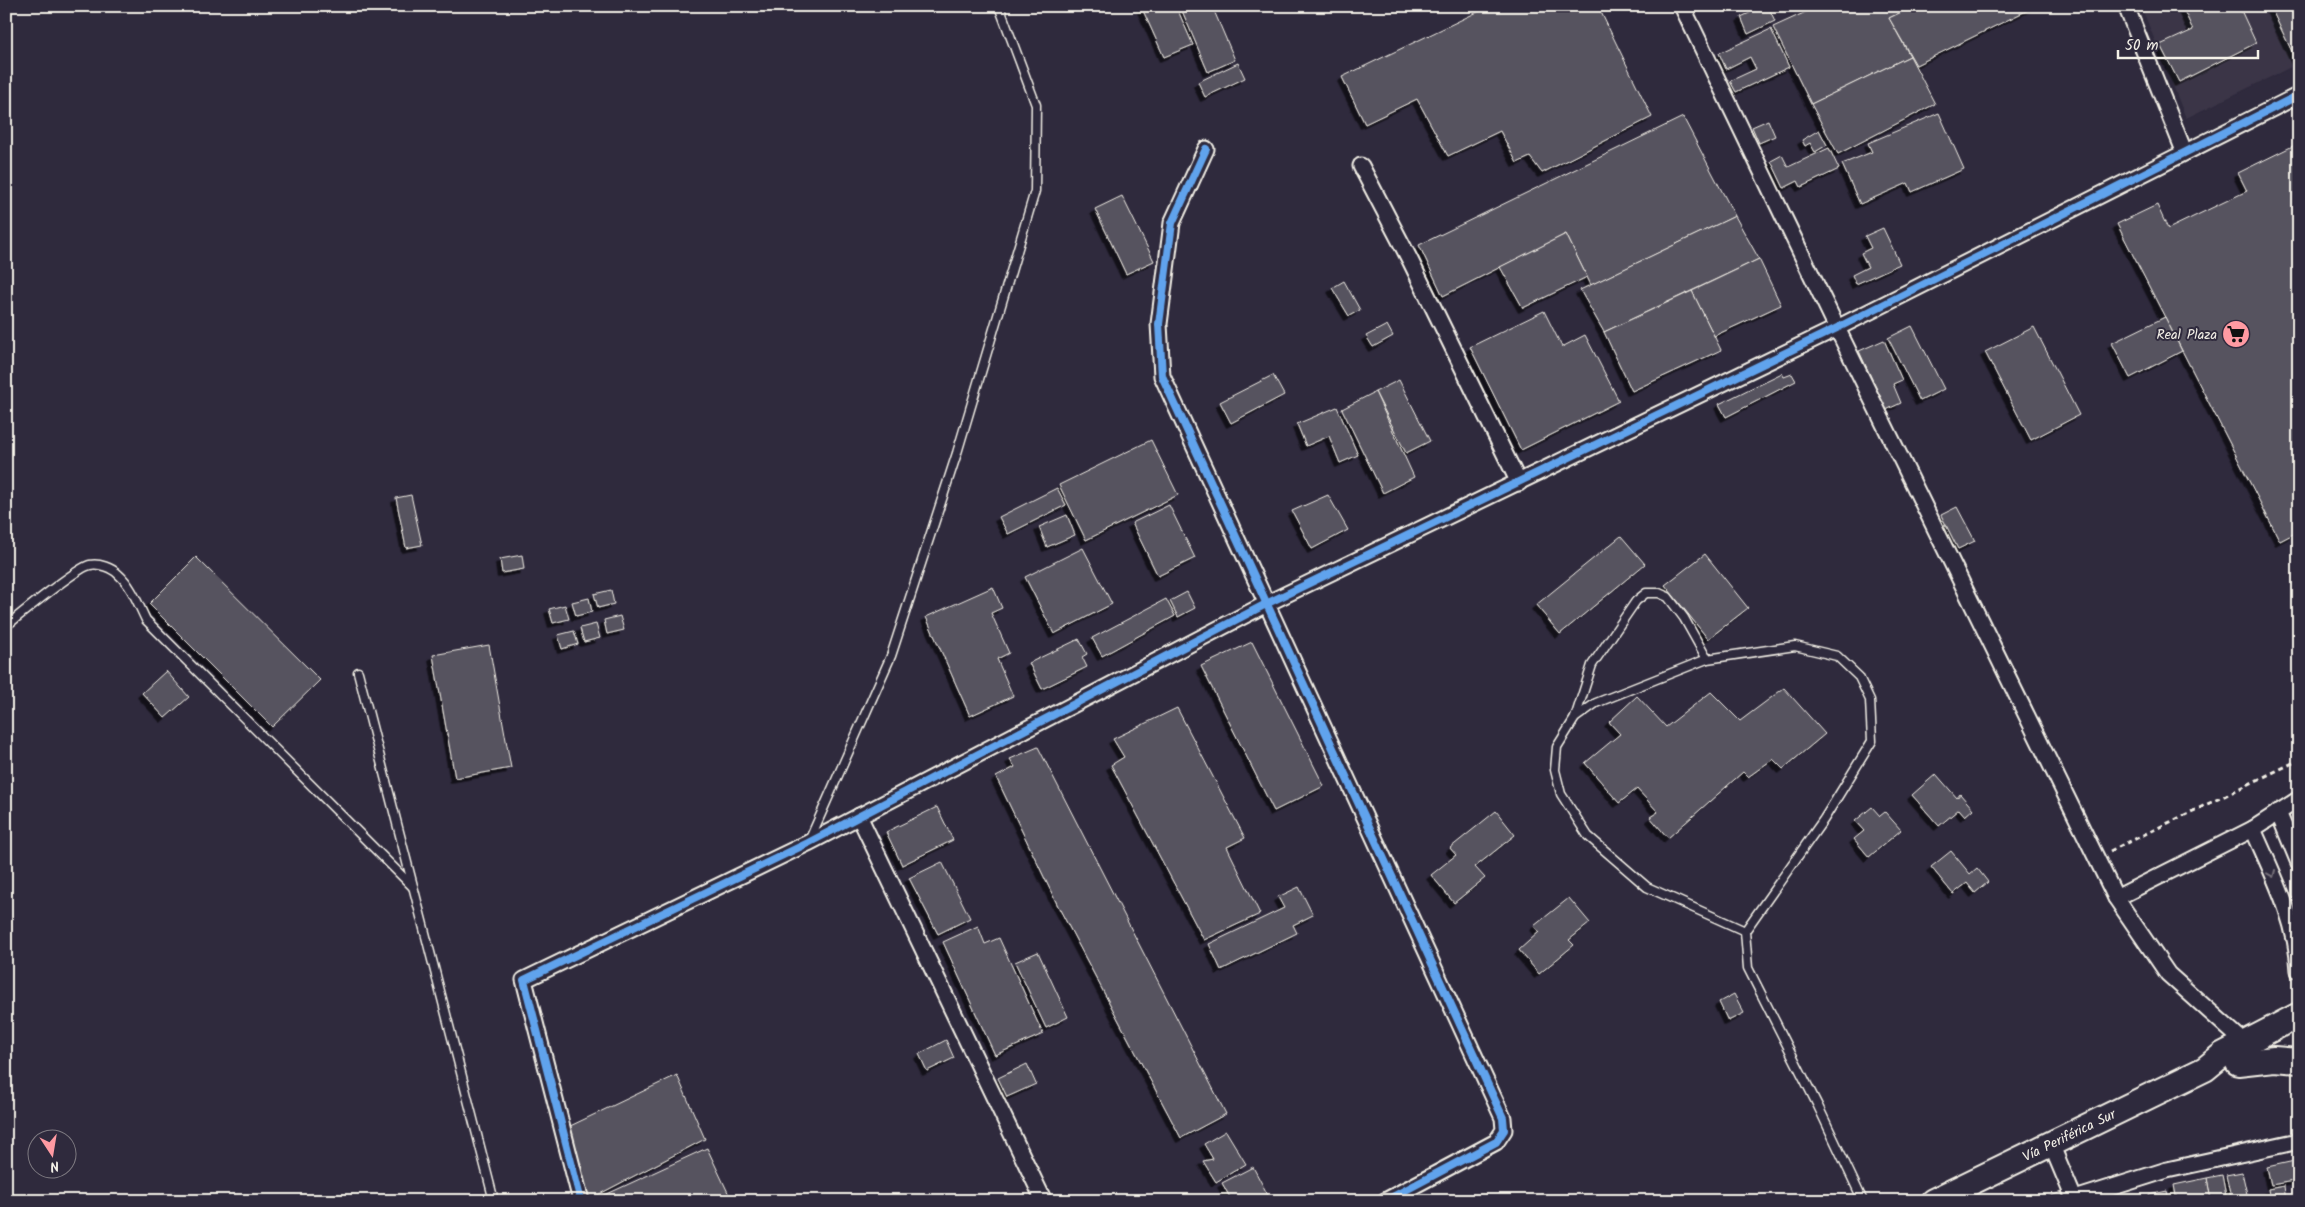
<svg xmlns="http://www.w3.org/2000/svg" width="2305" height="1207" viewBox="0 0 2305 1207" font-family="Kalam,sans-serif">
  <defs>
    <filter id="shadow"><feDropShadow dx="-4.5" dy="4.5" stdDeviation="0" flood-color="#0009"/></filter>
  </defs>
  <rect width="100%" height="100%" fill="#2f2a3d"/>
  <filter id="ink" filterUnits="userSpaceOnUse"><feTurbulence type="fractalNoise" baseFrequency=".02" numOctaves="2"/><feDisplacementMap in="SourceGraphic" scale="10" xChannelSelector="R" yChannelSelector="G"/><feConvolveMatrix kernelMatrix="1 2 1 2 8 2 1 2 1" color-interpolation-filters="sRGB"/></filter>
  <g filter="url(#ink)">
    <polygon fill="#3b3647" points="2141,6 2299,6 2299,63 2186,118"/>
    <g fill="#56525f" stroke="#f4f1e8" filter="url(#shadow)">
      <polygon points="1141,6 1176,6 1193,45 1164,57"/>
      <polygon points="1180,6 1212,6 1235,60 1208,72"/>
      <polygon points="1490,6 1598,6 1652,117 1542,173 1530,157 1517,163 1500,131 1448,156 1417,99 1365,124 1342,77"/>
      <polygon points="1764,6 1768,6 1775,21 1748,34 1741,17"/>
      <polygon points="1819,6 1914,6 1889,18 1910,56 1811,104 1773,27"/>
      <polygon points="1914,6 2036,6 1916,65 1889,18"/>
      <polygon points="2182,6 2239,6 2256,43 2179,82 2160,45 2193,30"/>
      <polygon points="2270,6 2299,6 2298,64"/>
      <polygon points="1771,29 1789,67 1736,92 1730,81 1756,69 1750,57 1726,69 1719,53"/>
      <polygon points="1910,56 1935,104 1838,154 1811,104"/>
      <polygon points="1238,63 1245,78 1205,97 1198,82"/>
      <polygon points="1939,113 1964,169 1912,192 1908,183 1860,204 1842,164 1872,152 1868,143"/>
      <polygon points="1683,117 1735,216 1591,285 1566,234 1443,296 1419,245"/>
      <polygon points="1768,120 1775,136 1759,143 1752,127"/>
      <polygon points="1819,130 1827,145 1815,152 1810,143 1805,146 1802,140"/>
      <polygon points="2299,143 2299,531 2280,541 2117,224 2157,205 2168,229 2247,191 2238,173"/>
      <polygon points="1829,148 1839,169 1801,187 1798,181 1784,188 1771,161 1782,155 1788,167"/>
      <polygon points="1122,196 1154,261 1126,274 1095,209"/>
      <polygon points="1735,216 1759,259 1604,332 1580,290"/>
      <polygon points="1883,228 1900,264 1856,284 1852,275 1868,267 1861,253 1871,248 1865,236"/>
      <polygon points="1566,234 1587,277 1523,308 1500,267"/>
      <polygon points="1759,259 1781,305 1714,336 1692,291"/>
      <polygon points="1344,281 1360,310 1349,316 1332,288"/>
      <polygon points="1692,291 1721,350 1632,391 1604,332"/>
      <polygon points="1544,311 1562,347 1585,335 1619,401 1521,450 1470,347"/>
      <polygon points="2165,317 2182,351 2130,378 2112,343"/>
      <polygon points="1387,325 1393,336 1373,347 1366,336"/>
      <polygon points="1912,326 1944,389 1920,401 1888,338"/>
      <polygon points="2034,327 2079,415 2031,440 1985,352"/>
      <polygon points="1884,340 1902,380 1893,384 1901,403 1886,410 1859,351"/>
      <polygon points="1782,373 1784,377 1792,374 1796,381 1726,417 1719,404"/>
      <polygon points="1273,375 1284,395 1231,423 1220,402"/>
      <polygon points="1399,380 1430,441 1406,453 1375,392"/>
      <polygon points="1375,392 1414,477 1383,493 1342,409"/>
      <polygon points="1337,407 1358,455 1340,463 1329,436 1306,446 1297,424"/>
      <polygon points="1151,440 1178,495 1086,540 1059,485"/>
      <polygon points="1057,488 1066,505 1008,534 999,517"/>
      <polygon points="411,495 422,545 406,548 396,498"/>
      <polygon points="1328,495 1348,530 1312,549 1292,511"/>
      <polygon points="1169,505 1195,558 1158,576 1132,523"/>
      <polygon points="1957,507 1975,541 1958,549 1941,515"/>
      <polygon points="1067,515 1075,535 1047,547 1039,527"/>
      <polygon points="1621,536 1645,564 1560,634 1536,605"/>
      <polygon points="1083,548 1112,604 1054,634 1025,577"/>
      <polygon points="1705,554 1748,608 1708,639 1665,585"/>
      <polygon points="522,555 524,569 502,573 500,559"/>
      <polygon points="196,557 320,680 272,727 149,604"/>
      <polygon points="993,587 1002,608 991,613 1009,653 997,659 1013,696 970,716 926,617"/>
      <polygon points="611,590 614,604 598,608 594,594"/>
      <polygon points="1187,592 1195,608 1178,617 1170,601"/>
      <polygon points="589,598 592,612 576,616 572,602"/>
      <polygon points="1166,599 1175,616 1102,656 1092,638"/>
      <polygon points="565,605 569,619 553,623 549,609"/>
      <polygon points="620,616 624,630 607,634 604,620"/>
      <polygon points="596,624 600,638 584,642 580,628"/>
      <polygon points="574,631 578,644 562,649 558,635"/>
      <polygon points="1079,639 1087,654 1082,657 1087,667 1042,689 1029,663"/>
      <polygon points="1252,642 1324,786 1274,811 1201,666"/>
      <polygon points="489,645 511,768 455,778 433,655"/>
      <polygon points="166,671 189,697 165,718 142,693"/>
      <polygon points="1784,688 1825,734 1783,769 1773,759 1748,777 1743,772 1668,838 1650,817 1658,812 1637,789 1619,803 1585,763 1620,734 1609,722 1637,696 1666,727 1711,692 1740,721"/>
      <polygon points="1177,708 1245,838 1227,847 1260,914 1204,940 1111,765 1124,757 1113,739"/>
      <polygon points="1038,747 1226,1114 1181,1138 1058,906 996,777 1015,767 1010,759"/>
      <polygon points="1936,774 1957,798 1960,794 1973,809 1965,816 1959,809 1939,826 1912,795"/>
      <polygon points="937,807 953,840 902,865 886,832"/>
      <polygon points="1872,807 1880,816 1885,812 1901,830 1869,857 1854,839 1864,831 1855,821"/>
      <polygon points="1496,811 1515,835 1475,867 1485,878 1454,903 1431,875 1456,855 1450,848"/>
      <polygon points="1951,851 1970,874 1977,868 1988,882 1975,893 1967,883 1953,894 1931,867"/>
      <polygon points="942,862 970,918 938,934 909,878"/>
      <polygon points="1299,887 1313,915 1293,925 1297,933 1221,970 1209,944 1284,908 1278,897"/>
      <polygon points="1569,898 1590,923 1569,940 1574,945 1539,974 1519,950 1539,932 1534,926"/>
      <polygon points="978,926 985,944 999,938 1043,1034 995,1055 943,942"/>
      <polygon points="1038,952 1068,1017 1046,1028 1015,962"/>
      <polygon points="1734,994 1744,1013 1728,1021 1719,1002"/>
      <polygon points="946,1040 954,1058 927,1071 919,1054"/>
      <polygon points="1027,1064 1036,1084 1007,1097 998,1078"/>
      <polygon points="677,1075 705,1139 590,1199 566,1128"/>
      <polygon points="1226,1131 1246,1164 1216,1182 1203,1161 1213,1159 1204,1144"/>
      <polygon points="707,1148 732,1201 592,1201"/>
      <polygon points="2299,1160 2299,1180 2271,1185 2267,1167"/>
      <polygon points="1253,1167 1271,1201 1232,1201 1222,1183"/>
      <polygon points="2242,1172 2247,1194 2231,1198 2226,1175"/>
      <polygon points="2222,1175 2227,1201 2211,1201 2207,1178"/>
      <polygon points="2207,1178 2211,1201 2177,1201 2174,1185"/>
      <polygon points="2284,1186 2286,1201 2270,1201 2268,1189"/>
      <polygon points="2064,1191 2066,1201 2038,1201"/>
      <polygon points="2167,1191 2169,1201 2150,1201 2149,1195"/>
    </g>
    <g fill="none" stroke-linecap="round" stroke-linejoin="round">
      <g stroke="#f4f1e8" stroke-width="11">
        <g id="service">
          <path d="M6,626C21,614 76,568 90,565C99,563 112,568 118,574C132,586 138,604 146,620L413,887"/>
          <polyline points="358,672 494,1201"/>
          <polyline points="1575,718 1592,665 1636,601 1646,593 1659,593 1668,597 1684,618 1707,659"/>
          <polyline points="809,841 891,656 957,453 1035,191 1036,105 999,6"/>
          <polyline points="1745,931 1647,887 1588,836 1561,794 1555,770 1557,747 1575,718 1596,703 1707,659 1795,646 1837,656 1859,677 1870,700 1872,741 1824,819 1745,931 1748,968 1818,1106 1863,1201"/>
        </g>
      </g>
      <g stroke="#f4f1e8" stroke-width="19">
        <g id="minor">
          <polyline points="1682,6 1837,328 2116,898 2168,974 2245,1043"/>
          <polyline points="2126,6 2184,151"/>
          <polyline points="1206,149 1172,223 1159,324 1162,376 1503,1118 1504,1130 1496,1142 1385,1201"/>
          <polyline points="1361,166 1410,260 1519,483"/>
          <polyline points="2278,812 2299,863"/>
          <polyline points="859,816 1044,1201"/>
          <path d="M2253,829C2273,875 2297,920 2299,971"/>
          <polyline points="2116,898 2253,829 2299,799"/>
          <polyline points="2051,1144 2075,1201"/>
          <polyline points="2075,1199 2167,1170 2299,1141"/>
          <polyline points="581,1201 524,980 808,843 1268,603 1837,328 2299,95"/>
        </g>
      </g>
      <g stroke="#f4f1e8" stroke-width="28">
        <g id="trunk">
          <polyline points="2238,1063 2274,1059 2299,1061"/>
          <polyline points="1933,1201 2205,1069 2222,1055 2299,1015"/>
        </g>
      </g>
      <polyline stroke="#f4f1e8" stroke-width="3" stroke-dasharray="5 4" stroke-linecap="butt" points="2110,851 2299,760"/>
      <use href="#service" stroke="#2f2a3d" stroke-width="8"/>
      <use href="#minor" stroke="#2f2a3d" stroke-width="15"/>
      <use href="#trunk" stroke="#2f2a3d" stroke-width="24"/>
      <g stroke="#2f2a3d" stroke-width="11">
        <g id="cycleway">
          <polyline points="1206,149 1172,223 1159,324 1162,376 1503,1118 1504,1130 1496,1142 1385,1201"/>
          <polyline points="581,1201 524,980 808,843 1268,603 1837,328 2299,95"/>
        </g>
      </g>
      <use href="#cycleway" stroke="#60a3ed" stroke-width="8"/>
    </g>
    <defs><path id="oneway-chevron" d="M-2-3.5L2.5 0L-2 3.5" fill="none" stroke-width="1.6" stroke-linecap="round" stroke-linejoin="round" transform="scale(1.25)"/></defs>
    <use stroke="#747079" href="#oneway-chevron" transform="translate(2272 874) rotate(67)"/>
  </g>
  <defs>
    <g id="supermarket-disc" transform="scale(1.4375)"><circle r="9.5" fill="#ff9aa2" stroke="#2f2a3d"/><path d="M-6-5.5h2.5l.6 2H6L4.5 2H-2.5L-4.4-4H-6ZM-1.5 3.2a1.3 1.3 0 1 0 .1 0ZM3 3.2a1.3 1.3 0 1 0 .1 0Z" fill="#111"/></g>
  </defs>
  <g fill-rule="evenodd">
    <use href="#supermarket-disc" x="2236" y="334"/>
  </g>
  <g text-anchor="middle" stroke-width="4" stroke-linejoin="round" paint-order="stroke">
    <g font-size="14" fill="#f4f1e8" stroke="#2f2a3d" text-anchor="end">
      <text x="2217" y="339">Real Plaza</text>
    </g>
    <g font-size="14" fill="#f4f1e8" stroke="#2f2a3d">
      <text transform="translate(2069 1135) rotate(-26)" y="5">Vía Periférica Sur</text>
    </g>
  </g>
  <rect width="2305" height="1207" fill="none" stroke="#2f2a3d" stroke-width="25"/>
  <rect x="12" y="12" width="2280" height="1182" fill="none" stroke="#f4f1e8" stroke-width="2" filter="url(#ink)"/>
  <g transform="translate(52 1154) rotate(168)"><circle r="24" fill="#2f2a3d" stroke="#7e7a81"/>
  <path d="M0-4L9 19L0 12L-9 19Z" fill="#ff9aa2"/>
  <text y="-8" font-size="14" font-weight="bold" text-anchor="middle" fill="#f4f1e8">N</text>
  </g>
  <path d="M2118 50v8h140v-8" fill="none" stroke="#f4f1e8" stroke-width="2.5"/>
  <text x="2125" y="50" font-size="15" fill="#f4f1e8" stroke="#2f2a3d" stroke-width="4" paint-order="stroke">50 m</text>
</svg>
